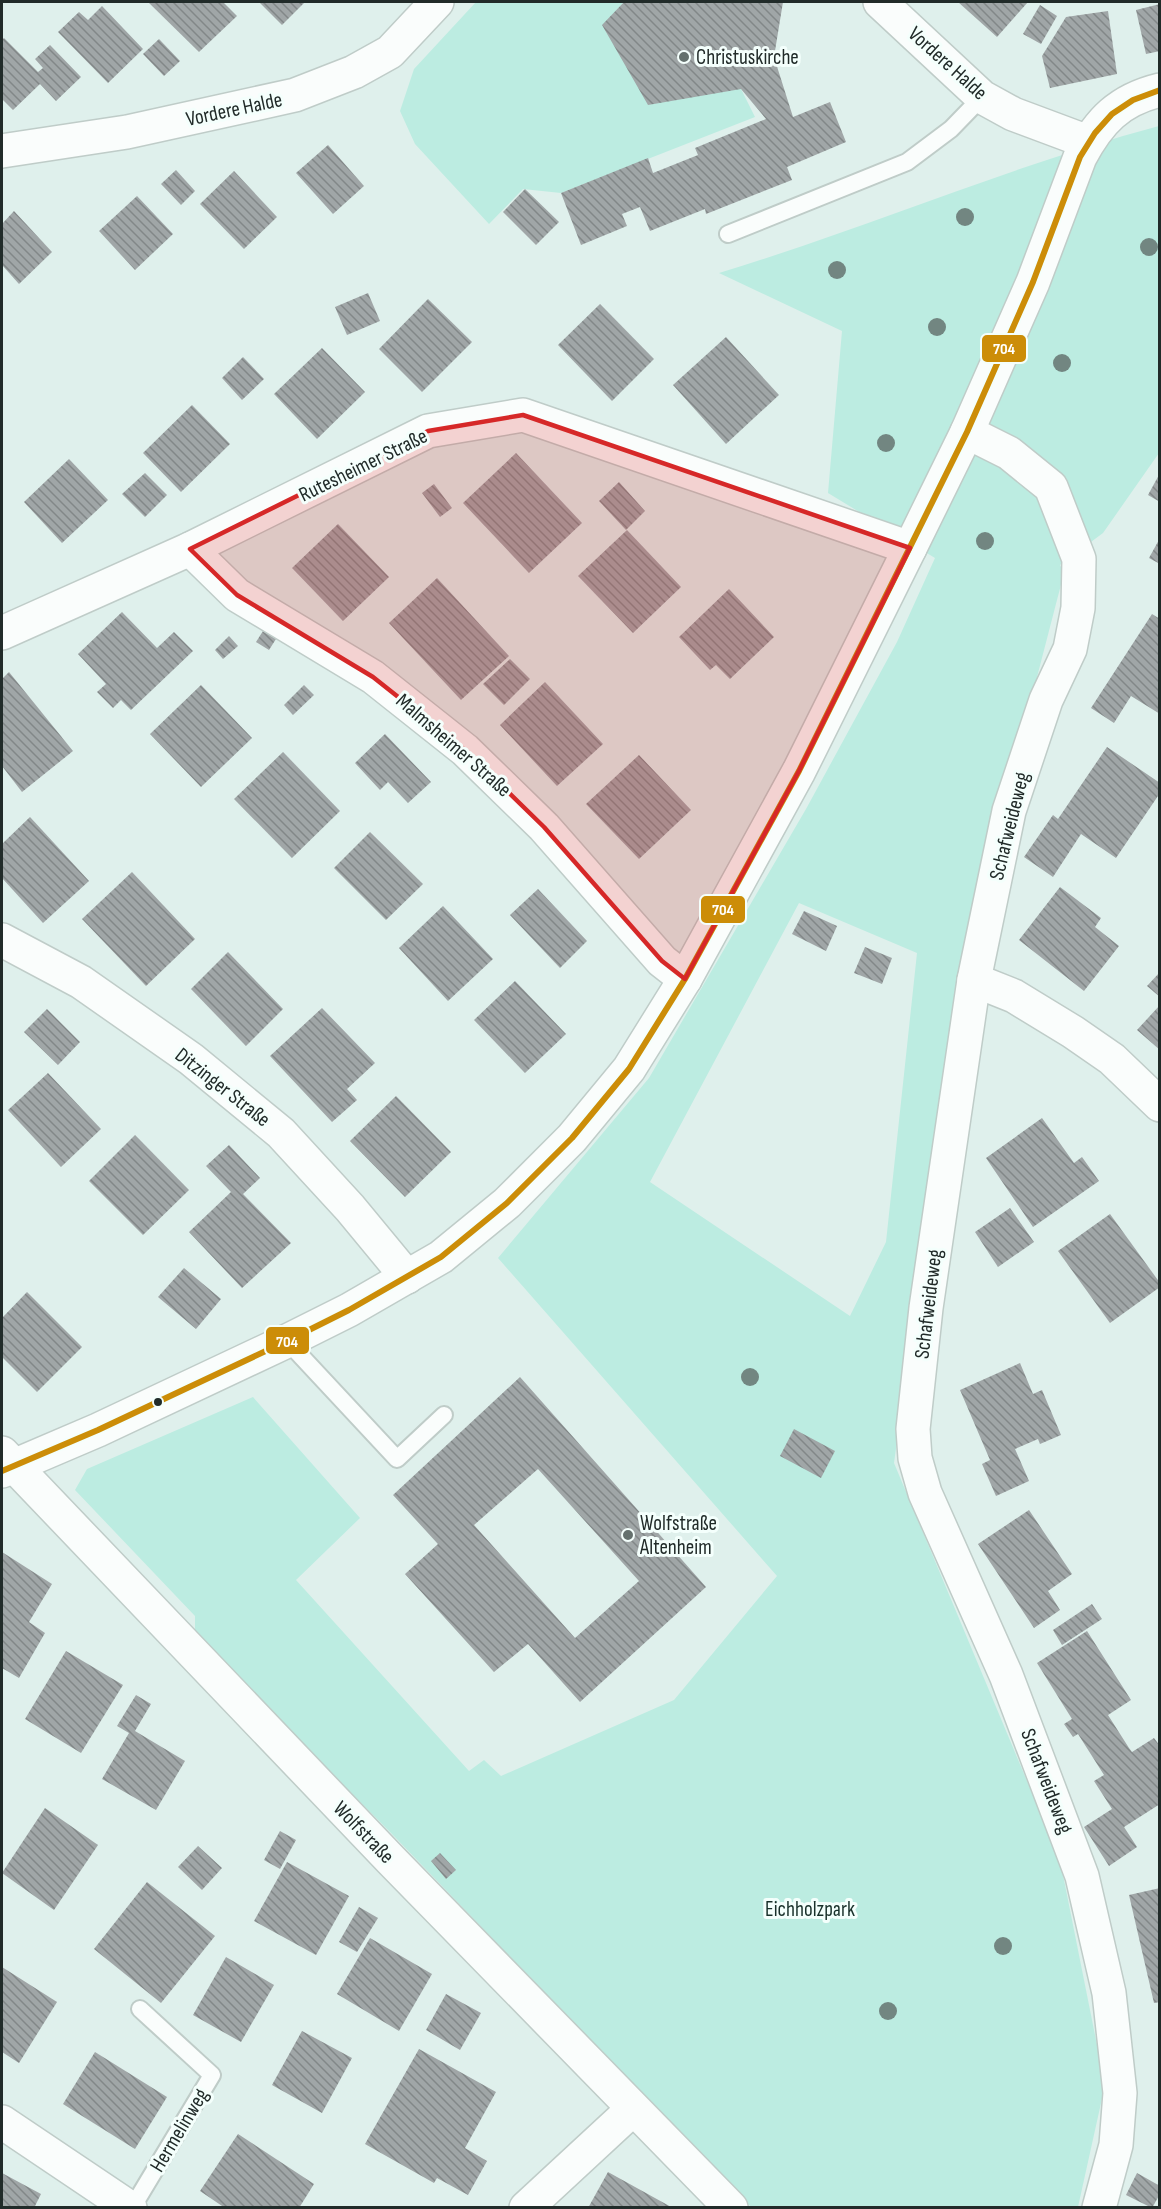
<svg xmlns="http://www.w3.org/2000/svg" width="1161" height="2209" viewBox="0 0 1161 2209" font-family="'Sofia Sans Condensed',sans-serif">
  <defs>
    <pattern id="building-back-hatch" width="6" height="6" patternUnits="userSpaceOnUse" patternTransform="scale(1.5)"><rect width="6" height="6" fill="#a0a6a7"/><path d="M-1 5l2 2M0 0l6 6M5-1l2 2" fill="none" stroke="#828788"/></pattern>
  </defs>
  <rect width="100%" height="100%" fill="#dff0ec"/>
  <g fill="#bcece1" fill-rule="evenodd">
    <polygon points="476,2 624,2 603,25 741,89 755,117 561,193 523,189 489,224 415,144 400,111 414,69"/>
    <path d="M1159,126V453L1103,533L1060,565L1064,573L962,966L894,1463L1060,1860L1105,2085L1078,2207H751L391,1833L195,1636V1616L75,1490L87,1469L253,1397L360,1518L296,1580L469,1771L484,1760L501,1776L674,1700L777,1576L498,1258L649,1078L806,809L897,642L935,558L828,493L842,331L719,273C867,228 1010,166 1159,126ZM799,903L917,953L886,1242L850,1316L650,1182Z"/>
  </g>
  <g fill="url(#building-back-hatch)" fill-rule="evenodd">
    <polygon points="148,2 223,2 237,16 199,52"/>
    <polygon points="259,2 305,2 282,25"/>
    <polygon points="624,2 783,2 774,57 793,117 830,102 846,142 787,167 792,180 706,214 705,209 650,231 640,207 622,214 627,226 581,245 561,193 648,158 653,173 698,155 695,148 766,119 741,89 648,105 602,25"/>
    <polygon points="958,2 1028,2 997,37"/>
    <polygon points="1160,4 1160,51 1146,54 1136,10"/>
    <polygon points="1040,5 1057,16 1041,44 1023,34"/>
    <polygon points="102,6 143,49 108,83 58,32 79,12 88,20"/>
    <polygon points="1108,11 1117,74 1050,88 1042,56 1066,17"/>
    <polygon points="4,38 38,72 43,68 35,59 50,45 81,77 56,101 40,84 13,110 2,99 2,40"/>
    <polygon points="159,39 180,61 164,76 143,54"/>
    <polygon points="328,145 364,186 333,214 296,173"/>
    <polygon points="176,170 195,191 181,205 161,184"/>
    <polygon points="234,171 277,217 244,249 200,204"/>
    <polygon points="525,189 559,222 536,245 503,212"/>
    <polygon points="137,196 173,234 135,270 99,231"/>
    <polygon points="14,211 52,252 19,284 2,265 2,224"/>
    <polygon points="368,293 380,321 347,335 335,307"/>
    <polygon points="428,299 472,342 422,392 379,349"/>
    <polygon points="600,304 654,359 612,401 558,345"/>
    <polygon points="726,337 779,395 726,444 673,385"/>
    <polygon points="322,348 365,392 317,439 274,394"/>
    <polygon points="243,357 264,379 242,400 222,378"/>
    <polygon points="192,405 230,444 181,492 143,453"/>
    <polygon points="516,453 582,523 529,573 463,503"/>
    <polygon points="69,459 108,500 62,543 24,502"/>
    <polygon points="145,473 167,495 145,517 122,494"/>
    <polygon points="1160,473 1160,502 1148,495"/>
    <polygon points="619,482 645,511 626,530 599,501"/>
    <polygon points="434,484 452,508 440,517 422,493"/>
    <polygon points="338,524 389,577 343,621 292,568"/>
    <polygon points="627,530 681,587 633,633 578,576"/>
    <polygon points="1160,538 1160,564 1149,558"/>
    <polygon points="437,578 509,656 461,700 389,623"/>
    <polygon points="729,589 774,637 730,679 716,665 710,670 679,637"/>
    <polygon points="122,612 157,648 174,632 193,651 131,710 121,700 113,708 97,692 106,684 78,654"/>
    <polygon points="1152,614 1160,619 1160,714 1131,696 1114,723 1091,708"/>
    <polygon points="263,631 276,639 269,650 256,642"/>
    <polygon points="229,636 238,646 223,659 215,650"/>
    <polygon points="510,659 530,679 504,705 483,684"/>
    <polygon points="9,672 73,751 22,792 2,766 2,679"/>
    <polygon points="545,682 603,744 557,786 500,725"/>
    <polygon points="201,685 252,738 201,787 150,734"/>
    <polygon points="304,685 314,695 293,715 284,705"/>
    <polygon points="385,734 431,782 408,803 388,782 380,790 355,763"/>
    <polygon points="1107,747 1160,783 1160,793 1116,858 1081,834 1053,877 1024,857 1053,815 1058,819"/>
    <polygon points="283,752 340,811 292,858 234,799"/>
    <polygon points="639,755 691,810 639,859 586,804"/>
    <polygon points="30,817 89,881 43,923 2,878 2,844"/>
    <polygon points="370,832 423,884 386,920 334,868"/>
    <polygon points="132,872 195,939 146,986 82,919"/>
    <polygon points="1060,887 1101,918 1095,927 1119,946 1084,991 1019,940"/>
    <polygon points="538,889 587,941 560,968 510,915"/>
    <polygon points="443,906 493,959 448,1001 399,948"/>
    <polygon points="804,911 837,926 826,951 792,934"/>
    <polygon points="865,947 892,958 882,984 854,973"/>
    <polygon points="228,952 283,1009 246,1046 191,989"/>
    <polygon points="1160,972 1160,997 1147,986"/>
    <polygon points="515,981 566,1034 525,1073 474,1020"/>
    <polygon points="1160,1005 1160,1050 1137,1030"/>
    <polygon points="322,1008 375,1063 347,1089 357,1100 332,1122 270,1056"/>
    <polygon points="47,1009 80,1042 58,1065 24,1032"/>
    <polygon points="48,1073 101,1129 61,1167 8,1110"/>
    <polygon points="396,1096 451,1152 405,1197 350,1141"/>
    <polygon points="1042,1118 1074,1163 1082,1157 1099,1181 1033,1227 986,1158"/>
    <polygon points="135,1135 189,1190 143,1235 89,1181"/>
    <polygon points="229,1145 260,1178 243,1194 291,1243 242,1288 189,1232 231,1192 206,1166"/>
    <polygon points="1010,1208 1034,1242 998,1267 975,1232"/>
    <polygon points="1110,1214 1160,1283 1160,1287 1110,1323 1058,1251"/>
    <polygon points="184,1268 221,1299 196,1329 158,1297"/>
    <polygon points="27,1292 82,1347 37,1392 2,1357 2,1318"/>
    <polygon points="1020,1363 1033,1394 1042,1390 1061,1435 1040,1444 1038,1439 1015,1449 1029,1481 996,1496 982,1464 990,1460 960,1390"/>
    <path d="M520,1377L706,1587L580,1702L528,1644L494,1672L405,1574L438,1544L393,1495ZM538,1469L639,1581L575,1638L474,1525Z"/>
    <polygon points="794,1429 835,1451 821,1478 780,1456"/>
    <polygon points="1029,1510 1072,1574 1048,1591 1060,1610 1034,1628 978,1544"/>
    <polygon points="2,1552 52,1584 29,1622 45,1633 19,1678 2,1668"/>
    <polygon points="1092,1604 1102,1619 1062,1645 1053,1630"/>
    <polygon points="1087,1631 1131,1700 1108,1715 1129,1748 1132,1752 1154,1738 1160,1746 1160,1804 1124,1827 1137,1847 1109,1866 1084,1827 1112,1809 1094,1781 1104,1775 1078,1734 1073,1737 1064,1724 1072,1719 1037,1663"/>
    <polygon points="66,1651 123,1685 81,1753 25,1719"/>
    <polygon points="136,1695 151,1704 135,1731 185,1761 156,1810 102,1779 129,1733 117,1726"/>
    <polygon points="45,1808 98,1845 54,1910 2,1873"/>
    <polygon points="280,1831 296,1840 280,1869 264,1860"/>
    <polygon points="198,1846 222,1868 202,1890 178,1867"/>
    <polygon points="440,1853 456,1870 446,1879 431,1861"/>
    <polygon points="287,1862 349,1896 316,1955 254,1921"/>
    <polygon points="147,1882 215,1936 161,2003 94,1949"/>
    <polygon points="1160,1888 1160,2002 1154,2003 1129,1895"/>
    <polygon points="359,1907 378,1918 357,1952 339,1942"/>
    <polygon points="370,1938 432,1974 399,2031 337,1994"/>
    <polygon points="226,1957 274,1985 241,2042 193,2015"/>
    <polygon points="2,1967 57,2002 19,2063 2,2052"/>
    <polygon points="446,1994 481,2013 460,2050 426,2030"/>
    <polygon points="302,2031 352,2058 322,2113 272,2085"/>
    <polygon points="419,2049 496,2092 465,2148 487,2161 468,2195 437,2178 434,2183 365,2144"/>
    <polygon points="95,2052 167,2097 135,2149 63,2104"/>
    <polygon points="238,2134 314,2184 299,2208 225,2208 200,2191"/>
    <polygon points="608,2172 673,2208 588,2208"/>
    <polygon points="2,2173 41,2194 34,2208 2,2208"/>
    <polygon points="1137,2173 1160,2186 1160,2194 1152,2208 1126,2195"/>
  </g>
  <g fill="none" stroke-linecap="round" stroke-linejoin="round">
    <g stroke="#bfccc8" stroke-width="20">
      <g id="lane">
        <polyline points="728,234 907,162 951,129 982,97"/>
        <polyline points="287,1341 397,1459 444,1415"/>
        <polyline points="132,2208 212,2075 140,2009"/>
      </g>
    </g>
    <g stroke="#bfccc8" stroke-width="36">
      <g id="street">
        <polyline points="880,2 982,97 1013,114 1088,142"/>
        <polyline points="2,151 127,132 295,95 354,72 390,52 437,2"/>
        <polyline points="967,432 1009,453 1051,487 1079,559 1078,608 1070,649 1046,700 1009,811 974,980 926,1308 913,1429 915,1458 925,1493 1006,1675 1082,1876 1109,1993 1120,2093 1116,2145 1099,2208"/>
        <polyline points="190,549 237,595 373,677 465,750 544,827 662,961 685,979"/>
        <polyline points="2,633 190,549 428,431 523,415 910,548"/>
        <polyline points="2,940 81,982 191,1059 281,1133 350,1208 407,1277"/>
        <polyline points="974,980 1014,996 1073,1032 1112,1059 1160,1105"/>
        <polyline points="2,1453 391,1860 731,2208"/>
        <polyline points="2,2122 130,2208"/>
        <polyline points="526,2208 633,2109"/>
      </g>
    </g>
    <g stroke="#bfccc8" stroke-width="36">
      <path id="secondary" d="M2,1471L98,1430L287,1341L349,1310L441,1257L507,1203L572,1138L629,1069L685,979L799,771L910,548L967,432L1033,282L1080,157C1099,121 1119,100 1160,90"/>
    </g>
    <use href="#lane" stroke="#fafdfc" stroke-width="16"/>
    <use href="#street" stroke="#fafdfc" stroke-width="33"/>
    <use href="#secondary" stroke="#fafdfc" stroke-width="33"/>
    <g stroke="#f4fffc" stroke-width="10">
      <polyline id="bus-1" points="2,1471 98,1430 287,1341 349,1310 441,1257 507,1203 572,1138 629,1069 685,979 799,771 967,432 1033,282 1080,157 1095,133 1112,114 1133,100 1160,90"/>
    </g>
    <use href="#bus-1" stroke="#cc8d08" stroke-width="6"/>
  </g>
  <g fill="#728681">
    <circle cx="965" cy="217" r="9"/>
    <circle cx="1149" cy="247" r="9"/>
    <circle cx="837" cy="270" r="9"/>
    <circle cx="937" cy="327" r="9"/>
    <circle cx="1062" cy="363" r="9"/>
    <circle cx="886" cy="443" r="9"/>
    <circle cx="985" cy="541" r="9"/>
    <circle cx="750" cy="1377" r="9"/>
    <circle cx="1003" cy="1946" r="9"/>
    <circle cx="888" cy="2011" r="9"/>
  </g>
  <path fill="#d62828" fill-opacity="0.2" stroke="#d62828" stroke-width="4.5" stroke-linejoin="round" d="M523,415L910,548L799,771L685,979L662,961L544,827L465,750L373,677L237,595L190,549L428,431Z"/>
  <g fill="#64706d" stroke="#f4fffc" stroke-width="2">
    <circle cx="684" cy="57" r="6"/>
    <circle cx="628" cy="1535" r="6"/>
  </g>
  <circle fill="#212b29" stroke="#f4fffc" stroke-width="2" cx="158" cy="1402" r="5"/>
  <g text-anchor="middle" stroke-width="6" stroke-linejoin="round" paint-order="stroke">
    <g font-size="21" fill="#212b29" stroke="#f4fffc" text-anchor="start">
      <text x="696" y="64">Christuskirche</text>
      <text x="640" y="1530">Wolfstraße<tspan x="640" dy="24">Altenheim</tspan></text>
    </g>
    <g font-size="21" fill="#212b29" stroke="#f4fffc">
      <text transform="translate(948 63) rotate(42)" y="7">Vordere Halde</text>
      <text transform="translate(234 109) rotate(-12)" y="7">Vordere Halde</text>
      <text transform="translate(363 465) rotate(-26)" y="7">Rutesheimer Straße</text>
      <text transform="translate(454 745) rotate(41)" y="7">Malmsheimer Straße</text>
      <text transform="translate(1009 826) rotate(-76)" y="7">Schafweideweg</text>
      <text transform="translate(223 1087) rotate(38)" y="7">Ditzinger Straße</text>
      <text transform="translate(928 1304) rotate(-83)" y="7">Schafweideweg</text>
      <text transform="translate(1047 1781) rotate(69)" y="7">Schafweideweg</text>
      <text transform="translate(364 1832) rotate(46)" y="7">Wolfstraße</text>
      <text transform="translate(179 2130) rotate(-59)" y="7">Hermelinweg</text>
    </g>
    <g font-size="21" fill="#18302a" stroke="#f4fffc">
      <text x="810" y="1916">Eichholzpark</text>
    </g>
  </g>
  <g stroke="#f4fffc" stroke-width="2">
    <rect x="981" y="334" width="46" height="29" rx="6" fill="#cc8d08"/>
    <rect x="700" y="895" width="46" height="29" rx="6" fill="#cc8d08"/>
    <rect x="265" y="1326" width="45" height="29" rx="6" fill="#cc8d08"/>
  </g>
  <g font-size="16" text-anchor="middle" font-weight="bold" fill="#fff">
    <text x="1004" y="354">704</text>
    <text x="723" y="915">704</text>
    <text x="287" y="1347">704</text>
  </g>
  <rect width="1161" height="2209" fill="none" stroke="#212b29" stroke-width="6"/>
</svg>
